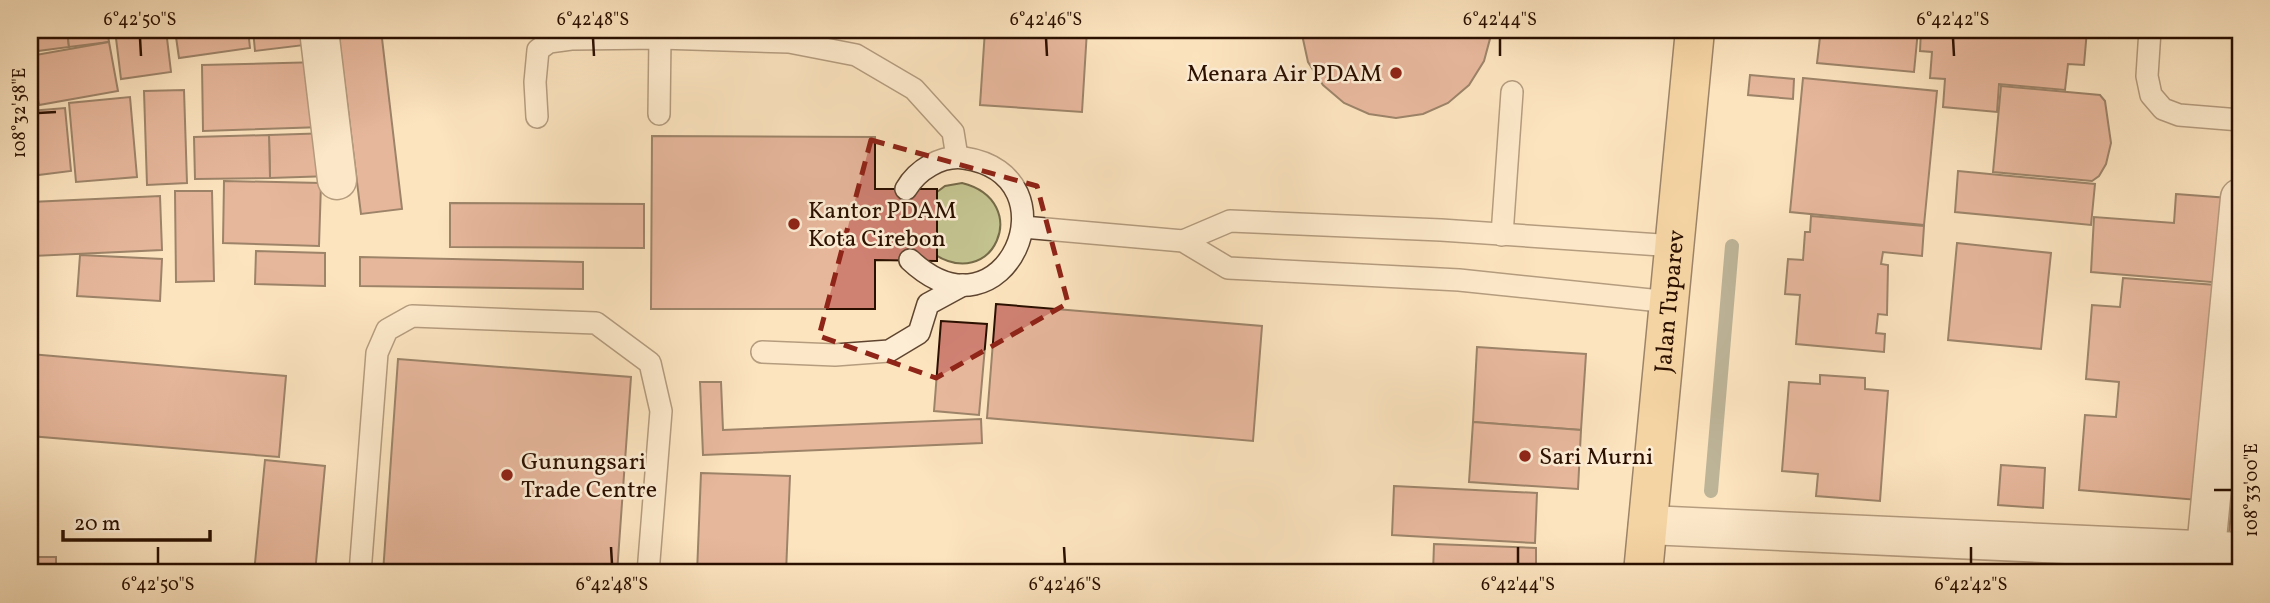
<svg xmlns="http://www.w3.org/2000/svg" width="2270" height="603" viewBox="0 0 2270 603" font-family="Vollkorn,serif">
  <rect width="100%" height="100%" fill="#fce4bf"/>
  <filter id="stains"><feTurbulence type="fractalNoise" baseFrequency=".00286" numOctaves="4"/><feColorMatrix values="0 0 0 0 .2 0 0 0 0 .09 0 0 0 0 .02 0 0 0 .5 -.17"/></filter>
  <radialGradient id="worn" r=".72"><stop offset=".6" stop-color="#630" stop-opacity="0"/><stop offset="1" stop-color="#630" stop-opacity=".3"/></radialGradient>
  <path fill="#c3c38f" stroke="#776a48" stroke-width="2" d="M962,183C1034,201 993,296 931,252L933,195L945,186Z"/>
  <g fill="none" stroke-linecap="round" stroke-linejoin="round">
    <g stroke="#717967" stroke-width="14">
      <polyline points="1711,491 1732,246"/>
      <polyline points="1711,573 1711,572"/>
    </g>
  </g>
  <g fill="#cf8172" stroke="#2b1000" stroke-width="2">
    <polygon points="30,30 67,30 69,47 30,52"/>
    <polygon points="67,30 107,30 109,42 69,47"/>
    <polygon points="115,30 166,30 171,72 121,79"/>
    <polygon points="175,30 248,30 250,48 179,58"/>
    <polygon points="253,30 311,30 313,44 255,51"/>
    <polygon points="338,30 381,30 402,209 361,214"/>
    <polygon points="985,30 1087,30 1082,112 980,105"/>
    <polygon points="1301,30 1491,30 1491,35 1484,61 1469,85 1448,103 1423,114 1396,118 1369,114 1344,103 1323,85 1308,62"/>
    <polygon points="1808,30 1918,30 1914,72 1817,63 1820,37 1807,35"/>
    <polygon points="1921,30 2087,30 2084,65 2068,64 2065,90 1999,84 1997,112 1943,107 1945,79 1930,78 1932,52 1920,51"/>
    <polygon points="109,42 118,91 39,105 30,56"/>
    <polygon points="321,62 323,127 203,131 202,65"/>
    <polygon points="1750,75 1794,79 1793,99 1748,95"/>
    <polygon points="1803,78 1937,91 1924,225 1790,212"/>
    <polygon points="2001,86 2100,95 2105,101 2111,143 2106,164 2099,176 2092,181 1993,172"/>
    <polygon points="184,90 187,183 147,185 144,91"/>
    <polygon points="130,97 137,177 76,182 69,103"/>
    <polygon points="65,108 71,171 30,176 30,111"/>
    <polygon points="331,133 331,176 270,178 269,135"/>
    <polygon points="269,135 270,178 195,179 194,137"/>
    <polygon points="652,136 875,137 875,189 937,189 937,261 875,260 875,309 651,309"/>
    <polygon points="1958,171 2095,184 2091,225 1955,212"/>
    <polygon points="224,181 321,183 319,246 223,243"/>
    <polygon points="175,191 212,191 214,281 176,282"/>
    <polygon points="2176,194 2229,198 2223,283 2091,272 2094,217 2174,223"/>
    <polygon points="160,196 162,250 33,256 31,202"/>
    <polygon points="450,203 644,204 644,248 450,247"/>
    <polygon points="1811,216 1924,226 1922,256 1883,252 1881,264 1888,265 1887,315 1878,314 1876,333 1885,334 1884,352 1796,344 1800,295 1785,294 1788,259 1803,260 1805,232 1810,232"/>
    <polygon points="1957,243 2051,253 2041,349 1948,340"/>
    <polygon points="256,251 325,253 325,286 255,284"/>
    <polygon points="80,255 162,259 160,301 77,296"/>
    <polygon points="360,257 583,262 583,289 360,286"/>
    <polygon points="2123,278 2216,285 2198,500 2079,490 2085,415 2116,417 2119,382 2086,379 2092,305 2120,307"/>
    <polygon points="996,304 1262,326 1253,441 987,418"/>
    <polygon points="941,321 987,324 979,415 934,411"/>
    <polygon points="1477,347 1586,354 1581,430 1473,422"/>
    <polygon points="30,354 286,376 279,457 30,436"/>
    <polygon points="398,359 631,377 617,573 383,573"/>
    <polygon points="1820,375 1865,378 1865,389 1888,391 1880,501 1816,496 1818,474 1782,471 1789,382 1820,384"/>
    <polygon points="700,382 721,382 723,430 981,419 982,443 703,455"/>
    <polygon points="1473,422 1581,430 1578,489 1469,482"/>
    <polygon points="265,460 325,466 315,573 254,573"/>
    <polygon points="2235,462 2240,462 2240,534 2229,534"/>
    <polygon points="2001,465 2045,468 2043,508 1998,505"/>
    <polygon points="701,473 790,476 786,573 697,573"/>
    <polygon points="1394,486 1537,493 1535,543 1392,535"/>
    <polygon points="1434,544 1536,548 1536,573 1433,573"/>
    <rect x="30" y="557" width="26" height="16"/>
  </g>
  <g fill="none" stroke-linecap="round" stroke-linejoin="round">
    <g stroke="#5f4530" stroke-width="24">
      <g id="service">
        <polyline points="2150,30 2147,76 2151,95 2163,109 2179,115 2240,120"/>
        <polyline points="659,114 660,38"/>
        <polyline points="537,117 535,82 538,50 549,42 571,39 660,38 789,42 856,55 914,89 953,132 957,157"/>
        <path d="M906,189C917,170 941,155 964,158C1079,175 1005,349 910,260"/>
        <polyline points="1023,227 1183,241 1228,268 1459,280 1670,302"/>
        <polyline points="1502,235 1512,92"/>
        <polyline points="1183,241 1230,221 1441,230 1675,246"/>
        <polyline points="762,352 835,355 889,351 919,333 928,304 963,285"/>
        <polyline points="360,573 377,353 387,330 412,316 596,323 650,363 661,411 648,573"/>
      </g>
    </g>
    <g stroke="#5f4530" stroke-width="41">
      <g id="minor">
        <polyline points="319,30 337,180"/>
        <polyline points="1648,525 2240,552"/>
        <polyline points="2206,549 2240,198"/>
      </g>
    </g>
    <g stroke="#2b1000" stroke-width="41">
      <g id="primary">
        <path id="s1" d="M1643,573L1695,30"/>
      </g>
    </g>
    <use href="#service" stroke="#fdedd5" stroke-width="21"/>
    <use href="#minor" stroke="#fdedd5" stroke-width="38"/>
    <use href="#primary" stroke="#eec280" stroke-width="38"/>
  </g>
  <path d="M0 0H2270V603H0ZM871,140L1037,186L1068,303L936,378L819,336Z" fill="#fce4bf" fill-opacity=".55" fill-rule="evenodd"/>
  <path fill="none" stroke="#8f2418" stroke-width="5" stroke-dasharray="14 9" stroke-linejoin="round" d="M871,140L1037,186L1068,303L936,378L819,336Z"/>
  <path fill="none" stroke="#2b1000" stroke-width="2.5" d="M140,38L141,56M593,38L594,56M1046,38L1047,56M1500,38V56M1953,38L1954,56M38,113L56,112M2214,490H2232M158,547V564M611,547L612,564M1064,547L1065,564M1518,547V564M1971,547V564"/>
  <g fill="#8f2418" stroke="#fdedd5" stroke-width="2.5">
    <circle cx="1396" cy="73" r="7"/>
    <circle cx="794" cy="224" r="7"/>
    <circle cx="1525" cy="456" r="7"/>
    <circle cx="507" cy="475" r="7"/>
  </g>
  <g text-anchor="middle" stroke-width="5" stroke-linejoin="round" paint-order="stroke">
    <g font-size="24" fill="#2b1000" stroke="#fdedd5" text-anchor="start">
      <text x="1382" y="81" text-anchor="end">Menara Air PDAM</text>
      <text x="808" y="218">Kantor PDAM<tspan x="808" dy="28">Kota Cirebon</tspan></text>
      <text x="1539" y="464">Sari Murni</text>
      <text x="521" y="469">Gunungsari<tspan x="521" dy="28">Trade Centre</tspan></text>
    </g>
    <g font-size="24" fill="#2b1000" stroke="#fdedd5">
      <text dy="8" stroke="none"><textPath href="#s1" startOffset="273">Jalan Tuparev</textPath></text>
    </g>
  </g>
  <rect width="2270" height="603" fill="none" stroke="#fce4bf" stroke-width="77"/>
  <path d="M63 530v10h147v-10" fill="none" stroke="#2b1000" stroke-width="3.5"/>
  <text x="74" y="530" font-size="21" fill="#2b1000" stroke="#fdedd5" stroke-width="5" paint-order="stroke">20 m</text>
  <rect x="38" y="38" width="2194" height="526" fill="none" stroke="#2b1000" stroke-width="2.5"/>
  <g font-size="18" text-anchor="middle" fill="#2b1000">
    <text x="140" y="25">6°42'50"S</text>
    <text x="593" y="25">6°42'48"S</text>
    <text x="1046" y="25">6°42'46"S</text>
    <text x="1500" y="25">6°42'44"S</text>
    <text x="1953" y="25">6°42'42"S</text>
    <text transform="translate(19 113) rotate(-90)" y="6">108°32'58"E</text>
    <text transform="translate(2251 490) rotate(-90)" y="6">108°33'00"E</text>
    <text x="158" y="590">6°42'50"S</text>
    <text x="612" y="590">6°42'48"S</text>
    <text x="1065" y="590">6°42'46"S</text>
    <text x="1518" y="590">6°42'44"S</text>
    <text x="1971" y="590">6°42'42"S</text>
  </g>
  <rect width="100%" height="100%" filter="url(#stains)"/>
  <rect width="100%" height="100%" fill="url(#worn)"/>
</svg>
